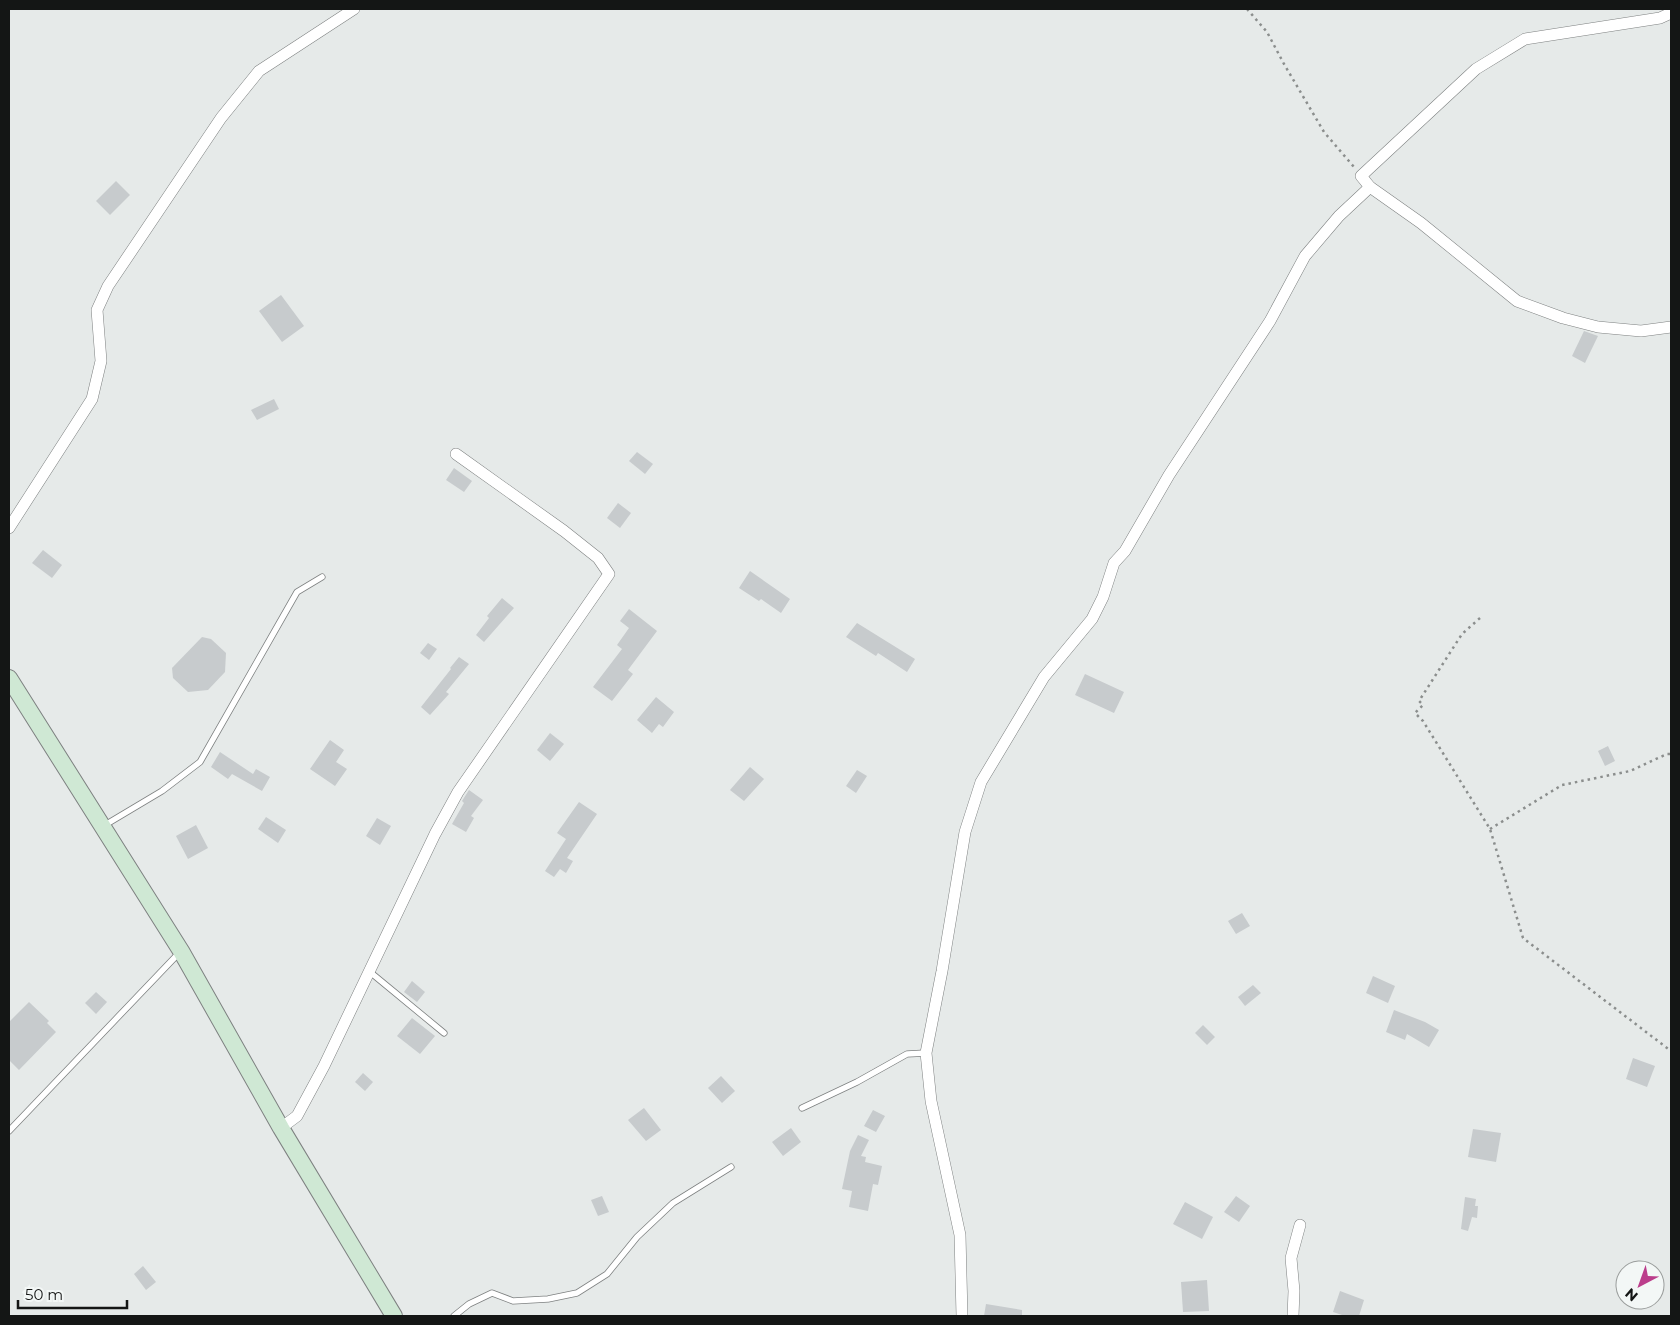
<svg xmlns="http://www.w3.org/2000/svg" width="1680" height="1325" viewBox="0 0 1680 1325" font-family="Montserrat,sans-serif">
  <rect width="100%" height="100%" fill="#e6eae9"/>
  <g fill="#c7cbcd">
    <polygon points="116,181 130,195 110,215 96,201"/>
    <polygon points="281,295 304,326 282,342 259,311"/>
    <polygon points="1584,331 1598,336 1585,363 1572,356"/>
    <polygon points="274,399 279,409 257,420 251,410"/>
    <polygon points="637,452 653,464 645,474 629,461"/>
    <polygon points="454,468 472,481 464,492 446,480"/>
    <polygon points="618,503 631,513 620,528 607,518"/>
    <polygon points="43,550 62,565 52,578 32,563"/>
    <polygon points="750,571 790,599 781,613 761,599 759,601 739,588"/>
    <polygon points="502,598 514,608 484,642 476,635 489,618 487,616"/>
    <polygon points="629,609 657,631 628,670 633,674 612,701 593,687 622,649 617,645 629,628 620,621"/>
    <polygon points="857,623 915,659 907,672 878,653 876,656 846,637"/>
    <polygon points="202,637 211,639 226,653 225,672 208,690 188,692 173,678 172,668"/>
    <polygon points="428,643 437,649 429,660 420,653"/>
    <polygon points="459,657 469,664 446,692 449,694 430,715 421,707 451,669 450,668"/>
    <polygon points="1085,674 1124,692 1114,713 1075,695"/>
    <polygon points="656,697 674,712 663,727 659,724 652,733 637,720"/>
    <polygon points="550,733 564,744 550,761 537,750"/>
    <polygon points="330,740 344,750 336,762 347,769 335,786 310,769"/>
    <polygon points="1608,746 1615,761 1605,766 1598,751"/>
    <polygon points="220,752 253,774 256,769 270,777 262,791 232,774 228,779 211,767"/>
    <polygon points="750,767 764,779 744,801 730,790"/>
    <polygon points="857,770 867,776 856,793 846,786"/>
    <polygon points="469,790 483,800 471,816 474,818 466,832 452,824 464,803 462,801"/>
    <polygon points="579,802 597,814 567,858 573,861 566,873 560,869 554,877 545,871 566,839 557,833"/>
    <polygon points="266,817 286,830 278,843 258,829"/>
    <polygon points="377,818 391,826 380,845 366,836"/>
    <polygon points="196,825 208,848 188,859 176,836"/>
    <polygon points="1242,913 1250,926 1236,934 1228,921"/>
    <polygon points="1373,976 1395,986 1388,1003 1366,993"/>
    <polygon points="412,981 425,992 417,1002 404,992"/>
    <polygon points="1253,985 1261,993 1245,1006 1238,997"/>
    <polygon points="96,992 107,1002 96,1014 85,1003"/>
    <polygon points="29,1002 49,1021 47,1023 56,1032 19,1070 9,1060 9,1022"/>
    <polygon points="1394,1010 1425,1022 1439,1030 1429,1047 1407,1034 1405,1040 1386,1032"/>
    <polygon points="412,1018 435,1036 420,1054 397,1036"/>
    <polygon points="1203,1025 1215,1037 1207,1045 1195,1033"/>
    <polygon points="1633,1058 1655,1066 1647,1087 1626,1079"/>
    <polygon points="363,1073 373,1082 365,1091 355,1082"/>
    <polygon points="721,1076 735,1091 722,1103 708,1088"/>
    <polygon points="644,1108 661,1130 646,1141 628,1120"/>
    <polygon points="873,1110 885,1116 876,1132 864,1126"/>
    <polygon points="791,1128 801,1142 783,1156 772,1142"/>
    <polygon points="1473,1129 1501,1133 1496,1162 1468,1157"/>
    <polygon points="858,1135 869,1140 861,1156 866,1157 865,1162 882,1166 878,1185 873,1184 868,1211 849,1207 852,1191 842,1189 850,1151"/>
    <polygon points="602,1196 609,1212 598,1216 591,1200"/>
    <polygon points="1236,1196 1250,1206 1239,1222 1224,1212"/>
    <polygon points="1465,1197 1476,1199 1475,1206 1478,1206 1477,1218 1472,1217 1468,1231 1461,1229"/>
    <polygon points="1185,1202 1213,1217 1202,1239 1173,1224"/>
    <polygon points="143,1266 156,1282 146,1290 134,1274"/>
    <polygon points="1207,1280 1209,1311 1183,1312 1181,1282"/>
    <polygon points="1340,1291 1364,1300 1359,1316 1345,1316 1333,1312"/>
    <polygon points="986,1304 1022,1310 1022,1316 984,1316"/>
  </g>
  <g fill="none" stroke-linecap="round" stroke-linejoin="round">
    <g stroke="#7e8181" stroke-width="7">
      <g id="lane">
        <polyline points="105,825 162,791 200,762 297,592 322,577"/>
        <polyline points="370,972 444,1033"/>
        <polyline points="802,1108 857,1082 907,1054 926,1053"/>
        <polyline points="9,1131 180,952"/>
        <polyline points="454,1316 469,1304 492,1293 513,1301 548,1299 577,1293 607,1274 637,1237 673,1203 731,1167"/>
      </g>
    </g>
    <g stroke="#7e8181" stroke-width="12">
      <g id="street">
        <polyline points="1671,13 1660,18 1525,39 1476,69 1361,176 1370,187 1421,223 1517,301 1563,318 1598,327 1641,331 1671,327"/>
        <polyline points="9,528 92,399 101,361 97,310 108,286 221,118 259,71 354,9"/>
        <polyline points="281,1128 297,1116 324,1066 435,834 458,792 609,574 598,558 564,531 456,454"/>
        <polyline points="962,1316 960,1235 931,1101 926,1053 942,971 965,832 981,782 1044,677 1092,619 1103,597 1114,563 1125,551 1169,475 1270,321 1305,256 1339,216 1370,187"/>
        <polyline points="1293,1316 1294,1291 1291,1258 1300,1225"/>
      </g>
    </g>
    <g stroke="#7e8181" stroke-width="18">
      <polyline id="secondary" points="9,678 181,951 281,1128 394,1316"/>
    </g>
    <g stroke="#8b8e8d" stroke-width="2.5" stroke-dasharray="2.5 4" stroke-linecap="butt">
      <polyline points="1247,9 1267,32 1284,64 1324,132 1354,167"/>
      <polyline points="1480,618 1462,634 1419,701 1423,705 1415,713 1423,721 1490,829 1523,938 1671,1051"/>
      <polyline points="1490,829 1562,785 1630,771 1667,754 1671,754"/>
    </g>
    <use href="#lane" stroke="#fff" stroke-width="5.5"/>
    <use href="#street" stroke="#fff" stroke-width="11"/>
    <use href="#secondary" stroke="#cfe8d4" stroke-width="16"/>
  </g>
  <rect width="1680" height="1325" fill="none" stroke="#141615" stroke-width="20"/>
  <g transform="translate(1640 1285) rotate(221)"><circle r="24" fill="#f3f7f6" stroke="#9a9d9c"/>
  <path d="M0-4L9 19L0 12L-9 19Z" fill="#bb3d8b"/>
  <text y="-8" font-size="14" font-weight="bold" text-anchor="middle" fill="#141615">N</text>
  </g>
  <path d="M18 1300v8h109v-8" fill="none" stroke="#141615" stroke-width="2.5"/>
  <text x="25" y="1300" font-size="15" fill="#141615" stroke="#f3f7f6" stroke-width="4" paint-order="stroke">50 m</text>
</svg>
